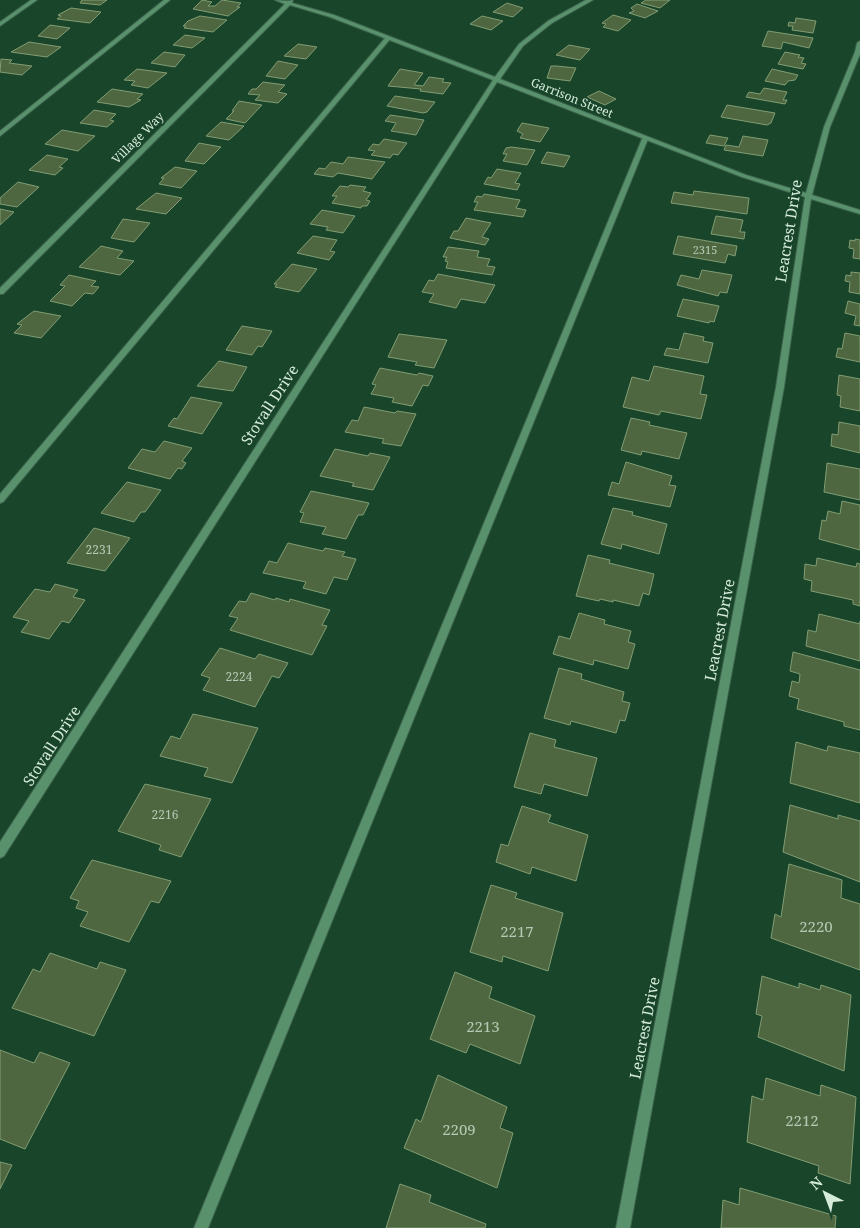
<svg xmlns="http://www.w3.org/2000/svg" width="860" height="1228" viewBox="0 0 860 1228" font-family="'Noto Serif',serif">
  <rect width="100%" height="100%" fill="#19452b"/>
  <g fill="#4e6740" stroke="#829d73">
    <polygon points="82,0 107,0 100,5 80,3"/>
    <polygon points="202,0 212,2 208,6 215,6 222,0 241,3 237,7 240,7 228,16 193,9"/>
    <polygon points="646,0 670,0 660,8 641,3"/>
    <polygon points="507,3 523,8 513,17 493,12"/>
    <polygon points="637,4 658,11 645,18 629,13 634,11 631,8"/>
    <polygon points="71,8 101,12 90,23 57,19 61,16 58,15"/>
    <polygon points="613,15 631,20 618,31 603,27 606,24 602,23"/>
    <polygon points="200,16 227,20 213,32 184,28 186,26 183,26 188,21"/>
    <polygon points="482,16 503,21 491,30 470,24"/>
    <polygon points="796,18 816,21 813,33 792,30 793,26 788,26 789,22 795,23"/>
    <polygon points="50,25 70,28 57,39 38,36"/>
    <polygon points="768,31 813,38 809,48 783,42 781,49 762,46"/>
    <polygon points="185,35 205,38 192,48 173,45"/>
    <polygon points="29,42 61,47 47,57 11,52"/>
    <polygon points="298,44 317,47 306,59 284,56"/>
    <polygon points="569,45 590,49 580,60 556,55"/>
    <polygon points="164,52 185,55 175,67 151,63"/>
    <polygon points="785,52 800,55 798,57 804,58 801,63 806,64 803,69 778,64"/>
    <polygon points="1,59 12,60 9,63 32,66 22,75 0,72"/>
    <polygon points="278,61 298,65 285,79 266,76"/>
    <polygon points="551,66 556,66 576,68 570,81 547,78"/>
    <polygon points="137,69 167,73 148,88 131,85 135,81 124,80"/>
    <polygon points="400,69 423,73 414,85 423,86 429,77 444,79 442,82 451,83 443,94 420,91 421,89 388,86"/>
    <polygon points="772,69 798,75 795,80 788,81 785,85 765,81"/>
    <polygon points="263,82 285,85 278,92 287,94 278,103 255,100 260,95 248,94 252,89 256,89"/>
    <polygon points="764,88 787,92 783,100 787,100 785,104 746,97 749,92 760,94"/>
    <polygon points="112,89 143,94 137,99 141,100 129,107 97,102"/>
    <polygon points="599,91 616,99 605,105 587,97"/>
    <polygon points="395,96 435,102 427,112 423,113 387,106"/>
    <polygon points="239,101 262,105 245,123 226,119 234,111 232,111"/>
    <polygon points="727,105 775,113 771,123 767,125 721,117"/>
    <polygon points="94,110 116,114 110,120 114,121 107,127 80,123"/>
    <polygon points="390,115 424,120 416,135 391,131 396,123 385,121"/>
    <polygon points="221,122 244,126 229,140 206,136"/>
    <polygon points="522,123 549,128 540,142 520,138 523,134 517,131"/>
    <polygon points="62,130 95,136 78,151 45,144"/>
    <polygon points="710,135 728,138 724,146 706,143"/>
    <polygon points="743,136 768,140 763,156 724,150 726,145 739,147"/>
    <polygon points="384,139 407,143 398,155 393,154 390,158 371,155 375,151 368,150 373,144 379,145"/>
    <polygon points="199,143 221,147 204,164 185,161"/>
    <polygon points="511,147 535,150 527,165 503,161 507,154 503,154 506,148"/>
    <polygon points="547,152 570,156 564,167 541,163"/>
    <polygon points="47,155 68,159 59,167 63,168 55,175 29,170"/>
    <polygon points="348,157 385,162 372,179 338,173 333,177 314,174 319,168 325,169 331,162 343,164"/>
    <polygon points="175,167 197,171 181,188 159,184 164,178 161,178"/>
    <polygon points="497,169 521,173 515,183 520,184 517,190 484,184 488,177 491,178"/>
    <polygon points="18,182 39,187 17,207 0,204 0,198"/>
    <polygon points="350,185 366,187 363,191 371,193 366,200 370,201 367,206 362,206 361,208 332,203 337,196 332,196 340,186 348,187"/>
    <polygon points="694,191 749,198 747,214 671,203 674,192 693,195"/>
    <polygon points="156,193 182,198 166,214 136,209"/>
    <polygon points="484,194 520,200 516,208 526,210 523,217 474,210 478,202 474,202 477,196 482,197"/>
    <polygon points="0,209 14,212 0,225"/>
    <polygon points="322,210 355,216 343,233 326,230 328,227 310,224"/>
    <polygon points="716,216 743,220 740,232 745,232 744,239 711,234"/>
    <polygon points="466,218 491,223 482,237 489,239 485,245 450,238 454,231 458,231"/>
    <polygon points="123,219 150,223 134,242 111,238"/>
    <polygon points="313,236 337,240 330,251 335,252 329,260 297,253"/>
    <polygon points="678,236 737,246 735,256 728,254 725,263 673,254"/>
    <polygon points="855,239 860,240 860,259 853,258 854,249 849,248 850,240 855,241"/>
    <polygon points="101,246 123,251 117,258 134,261 120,275 79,267"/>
    <polygon points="448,247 479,251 477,257 490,259 487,266 495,267 492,275 446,268 448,262 445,261 447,257 443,257"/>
    <polygon points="292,264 317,269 299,292 275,287 277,284 274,284"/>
    <polygon points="702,270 732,275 727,293 720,292 718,296 677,285 681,275 699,279"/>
    <polygon points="851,272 860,273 860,294 849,292 850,282 845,281 846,275 851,276"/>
    <polygon points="438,274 495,285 485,303 461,299 456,308 429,302 434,294 422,292 429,280 434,281"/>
    <polygon points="69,275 96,281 91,286 99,287 93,294 85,293 72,306 50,301 65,286 60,285"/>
    <polygon points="683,299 719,306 714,322 710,321 709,323 677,316"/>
    <polygon points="848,301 860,304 860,326 854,325 856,316 845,313"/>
    <polygon points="34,311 61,316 41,338 14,333 22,325 17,324"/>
    <polygon points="242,326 272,331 262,347 258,346 252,355 226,350"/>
    <polygon points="684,333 704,337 703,341 713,343 708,363 664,355 667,348 679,350"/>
    <polygon points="845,333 860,336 860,362 836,357 838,348 842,349"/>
    <polygon points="399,334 447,340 434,368 415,365 417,362 388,357"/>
    <polygon points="219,361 247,367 233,391 197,386"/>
    <polygon points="654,366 704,376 700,394 707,395 701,419 661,411 659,415 623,407 632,377 649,381"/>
    <polygon points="380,368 417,375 419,373 433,376 428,386 423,385 412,406 392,402 394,398 371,394 376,385 372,384"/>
    <polygon points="839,375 860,379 860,411 840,407 841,396 837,395"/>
    <polygon points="191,397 222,403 202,434 168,426 174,418 177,419"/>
    <polygon points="364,407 395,413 397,411 416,414 401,446 382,443 384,439 345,432 352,420 358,421"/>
    <polygon points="631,418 650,422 649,425 687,433 679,459 642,451 641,455 621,450"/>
    <polygon points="839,422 860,426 860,453 831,446 832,434 838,435"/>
    <polygon points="164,441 192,448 182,461 186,463 182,469 178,468 170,479 128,468 142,449 155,452"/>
    <polygon points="335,449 368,456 370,453 390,457 373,490 352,486 354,483 320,476"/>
    <polygon points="626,462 672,476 669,485 676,486 670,507 608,495 612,482 619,484"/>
    <polygon points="827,463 860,469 860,500 824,492"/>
    <polygon points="127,482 161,490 145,512 141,512 134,522 101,513"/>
    <polygon points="311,491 369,503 363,515 358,515 346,539 322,534 326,527 300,522 304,513 300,512"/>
    <polygon points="842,501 860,505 860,550 819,539 822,520 826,521 828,511 840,514"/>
    <polygon points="613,508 633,512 632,515 667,524 659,554 622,544 621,549 601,544"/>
    <polygon points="94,528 130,538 105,571 67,563"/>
    <polygon points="288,543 323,551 325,548 345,552 342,556 356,559 347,580 334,577 326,594 303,588 306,582 263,573 269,561 277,563"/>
    <polygon points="588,555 610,560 609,563 654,574 649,595 643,593 639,606 613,600 613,602 600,599 599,601 576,596"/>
    <polygon points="817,558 856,567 857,563 860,564 860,606 853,604 853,600 811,591 812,581 804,579 805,564 816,566"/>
    <polygon points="55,584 78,590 73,597 85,600 69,623 62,621 49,639 21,632 29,621 13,617 35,589 50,592"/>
    <polygon points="251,593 275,600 276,598 289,602 290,599 330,610 322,625 327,626 312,655 230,630 238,618 229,616 239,601 246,602"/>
    <polygon points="579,613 605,620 604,624 631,631 628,642 635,644 628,669 594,660 593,665 553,654 559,636 570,639"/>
    <polygon points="819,614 860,624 860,621 860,661 806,646 808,630 816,632"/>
    <polygon points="220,648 255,659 259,654 288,663 279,678 272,676 255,707 203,690 210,678 201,675"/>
    <polygon points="793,652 860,670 860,730 844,726 844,722 797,709 799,699 789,696 792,681 799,683 800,674 790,671"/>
    <polygon points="559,668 582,674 581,679 624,692 622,701 630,703 625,721 620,720 616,733 571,721 570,725 544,718"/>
    <polygon points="193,714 258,728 232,783 204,776 208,768 160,756 171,736 180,739"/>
    <polygon points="530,733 556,740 554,747 597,758 587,796 544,784 541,794 514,787"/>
    <polygon points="796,742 827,751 828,746 860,753 860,803 790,783"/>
    <polygon points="145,784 211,799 181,857 159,850 161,845 118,831"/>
    <polygon points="790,805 838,819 838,815 860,821 860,882 783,852"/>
    <polygon points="522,806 551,815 548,822 588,835 576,881 532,867 530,874 496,862 501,844 508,846"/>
    <polygon points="92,860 171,881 159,903 151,901 129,942 80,926 88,912 76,908 79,901 70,898"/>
    <polygon points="789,864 842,880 841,898 860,904 860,970 771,938 775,914 781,917"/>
    <polygon points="491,885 517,893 515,898 563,913 548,971 503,956 502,962 470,952"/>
    <polygon points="50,953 97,969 100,962 126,970 94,1036 12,1008 33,969 40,972"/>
    <polygon points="455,972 492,987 489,998 535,1016 520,1064 470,1044 466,1053 430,1039"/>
    <polygon points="762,976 799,988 799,983 820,990 821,985 851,995 844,1071 758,1037 762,1016 756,1014"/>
    <polygon points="0,1050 34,1063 40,1052 70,1063 25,1149 0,1139"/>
    <polygon points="438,1075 507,1107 500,1128 513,1133 497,1188 404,1148 416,1119 421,1122"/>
    <polygon points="766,1078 820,1096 821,1085 856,1097 850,1184 818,1173 819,1166 747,1142 752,1096 763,1100"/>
    <polygon points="0,1162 12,1165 0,1189"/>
    <polygon points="400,1184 431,1195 429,1202 486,1224 485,1228 386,1228"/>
    <polygon points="740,1188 836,1216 835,1228 721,1228 723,1200 739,1205"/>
  </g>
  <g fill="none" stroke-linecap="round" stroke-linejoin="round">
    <g stroke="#3b634b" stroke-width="2">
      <g id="lane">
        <polygon points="164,0 170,0 0,136 0,131"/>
        <polygon points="386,37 391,38 3,502 0,503 0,494"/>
        <polygon points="645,137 648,139 208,1228 194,1228 642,139"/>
      </g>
    </g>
    <g stroke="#3b634b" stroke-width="2">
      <g id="street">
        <polygon points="31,0 37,0 0,26 0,22"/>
        <polygon points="275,0 288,1 293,0 292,3 334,15 495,77 519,44 548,21 586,0 593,0 552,23 523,46 500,79 746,175 806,193 824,127 855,52 857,43 860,41 860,54 830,127 812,195 860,210 860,214 811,199 784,387 630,1228 616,1228 776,387 805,197 742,177 497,82 4,856 0,858 0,842 493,80 330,17 290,5 3,294 0,294 0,288 285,4"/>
      </g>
    </g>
    <use href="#lane" fill="#59916d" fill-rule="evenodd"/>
    <use href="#street" fill="#59916d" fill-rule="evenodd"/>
  </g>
  <g text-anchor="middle" stroke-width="4" stroke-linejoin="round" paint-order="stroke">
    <g font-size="11" fill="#b3cbb4">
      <text x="705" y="254">2315</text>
    </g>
    <g font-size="12" fill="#d5ecdb" stroke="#19452b">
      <text transform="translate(572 98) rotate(22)" y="4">Garrison Street</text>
      <text transform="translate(138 138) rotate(-45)" y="4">Village Way</text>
    </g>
    <g font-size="12" fill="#b3cbb4">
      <text x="99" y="554">2231</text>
      <text x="239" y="681">2224</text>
      <text x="165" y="819">2216</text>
    </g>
    <g font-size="15" fill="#d5ecdb" stroke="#19452b">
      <text transform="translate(789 231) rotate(-81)" y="5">Leacrest Drive</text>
      <text transform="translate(270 405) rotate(-57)" y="5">Stovall Drive</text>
      <text transform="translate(720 630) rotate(-79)" y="5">Leacrest Drive</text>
      <text transform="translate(52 746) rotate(-57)" y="5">Stovall Drive</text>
      <text transform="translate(645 1028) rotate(-79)" y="5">Leacrest Drive</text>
    </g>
    <g font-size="15" fill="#b3cbb4">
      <text x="816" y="932">2220</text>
      <text x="517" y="937">2217</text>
      <text x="483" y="1032">2213</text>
      <text x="802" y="1126">2212</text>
      <text x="459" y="1135">2209</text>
    </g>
  </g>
  <g transform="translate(825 1193) rotate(318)" stroke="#19452b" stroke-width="4" paint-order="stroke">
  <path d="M0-4L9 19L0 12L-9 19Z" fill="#d5ecdb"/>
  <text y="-8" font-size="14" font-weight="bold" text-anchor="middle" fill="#d5ecdb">N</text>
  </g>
</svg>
